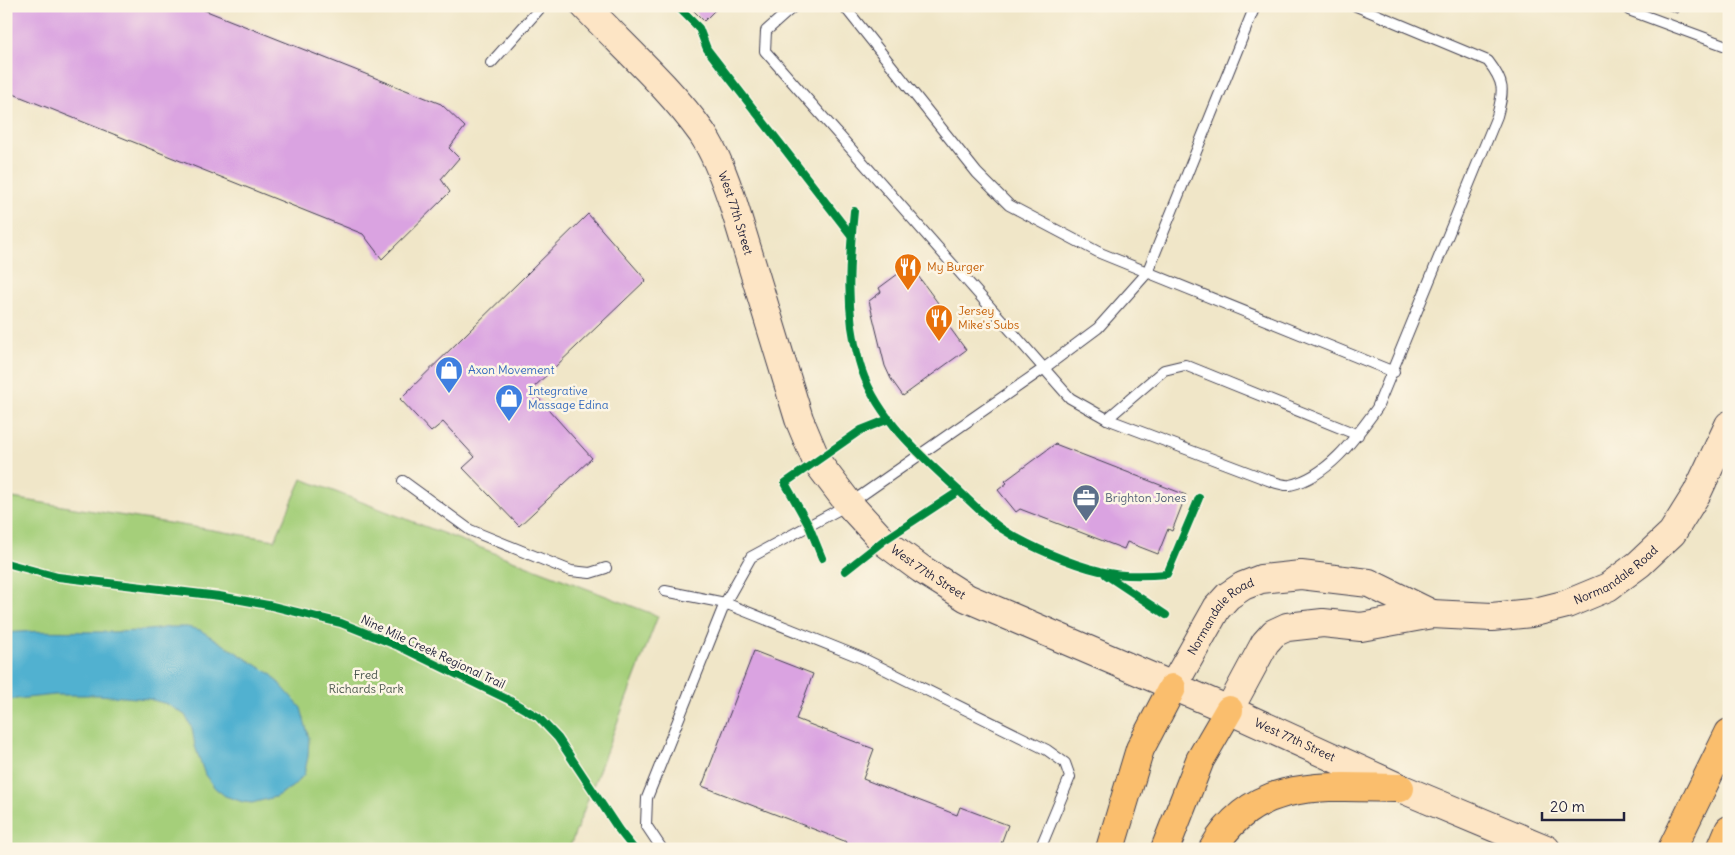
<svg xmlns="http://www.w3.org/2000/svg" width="1735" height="855" viewBox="0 0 1735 855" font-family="Delius,sans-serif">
  <rect width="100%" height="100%" fill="#fcf5e5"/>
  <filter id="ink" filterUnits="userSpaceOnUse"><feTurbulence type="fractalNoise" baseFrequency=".02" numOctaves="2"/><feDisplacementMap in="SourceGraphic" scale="10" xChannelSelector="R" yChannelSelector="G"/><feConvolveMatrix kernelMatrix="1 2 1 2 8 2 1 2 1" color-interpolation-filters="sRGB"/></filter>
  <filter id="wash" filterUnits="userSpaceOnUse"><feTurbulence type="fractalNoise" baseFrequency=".0096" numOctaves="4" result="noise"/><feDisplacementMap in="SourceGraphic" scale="20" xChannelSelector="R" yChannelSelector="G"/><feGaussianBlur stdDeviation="1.12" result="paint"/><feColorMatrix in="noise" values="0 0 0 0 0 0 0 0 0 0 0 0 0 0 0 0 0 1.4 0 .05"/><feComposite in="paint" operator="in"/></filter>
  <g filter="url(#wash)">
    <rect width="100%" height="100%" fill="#f0e6c8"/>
    <polygon fill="#a5cf7a" stroke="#64785a" points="302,479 658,616 569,849 6,849 6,497 275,540"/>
    <path fill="#51b1d0" stroke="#3a6a86" d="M169,627H187L200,630L271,674L301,708L309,738L308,757L304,775L292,787L275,797L252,803L243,802L225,796L215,788L205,775L195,746L192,728L185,715L167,704L149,699L99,695H55L6,700V633C60,628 115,637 169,627Z"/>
    <g id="blocks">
      <g fill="#daa3e1">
        <polygon points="6,6 194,6 441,104 465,127 449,148 459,158 441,179 450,192 382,259 363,234 11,93 6,93"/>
        <polygon points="689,6 719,6 704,21"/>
        <polygon points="1659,6 1680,6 1677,13"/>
        <polygon points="588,214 646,280 531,390 592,458 519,526 463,468 475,457 443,422 431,432 400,399"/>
        <polygon points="910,265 949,318 945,321 966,350 903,396 891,379 885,366 869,301 881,292 879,288"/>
        <polygon points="1055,444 1186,495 1172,531 1168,529 1158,554 1127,542 1124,549 1020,509 1016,512 998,490 1007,483 1005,481"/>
        <polygon points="754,651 813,674 796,719 874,749 863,779 957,815 960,807 1008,825 999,849 844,849 847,842 702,786"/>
      </g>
    </g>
  </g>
  <g filter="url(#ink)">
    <use href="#blocks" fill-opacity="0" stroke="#413f50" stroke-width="1"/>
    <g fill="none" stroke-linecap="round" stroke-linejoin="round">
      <g stroke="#413f50" stroke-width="12">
        <g id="lane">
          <path d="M794,6L766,31L765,51L1070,398L1107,419L1268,480C1274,482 1284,486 1290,485C1328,477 1356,437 1377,408L1497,116C1504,90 1505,83 1488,61L1356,6"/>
          <polyline points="844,6 977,173 1009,205 1100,253 1394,372"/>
          <polyline points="1627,6 1629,10 1729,47"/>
          <polyline points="491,63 542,6"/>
          <polyline points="1107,419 1164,370 1185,365 1358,435"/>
          <polyline points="403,481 470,530 571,571 590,573 606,568"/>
          <polyline points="665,591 725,603 751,557 849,504 1043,369 1098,328 1147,273 1255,6"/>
          <polyline points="662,849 646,825 647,798 725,603 862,658 1047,750 1065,763 1070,777 1040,849"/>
        </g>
      </g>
      <g stroke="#413f50" stroke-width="30">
        <g id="secondary">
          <path id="s1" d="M585,6C624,47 670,88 702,133C716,154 725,179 733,203L799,419L817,462L849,504L883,541L921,569L967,598L1229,710L1400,788L1546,849"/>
          <path id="s2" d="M1172,688L1217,608L1228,596L1243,586L1261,579L1301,575L1369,583L1432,614"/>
          <path id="s3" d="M1229,710L1265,643L1274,633L1287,627L1323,623L1361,627L1432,614L1492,617L1531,613L1567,604L1608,587L1639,564L1672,533L1697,493L1729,425"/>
        </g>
      </g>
      <g stroke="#413f50" stroke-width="30">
        <g id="highway">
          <polyline points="1110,849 1140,749 1172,688"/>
          <polyline points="1165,849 1200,760 1229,710"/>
          <path d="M1213,849C1254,776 1328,787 1400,788"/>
          <polyline points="1672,849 1729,733"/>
          <polyline points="1721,849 1729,830"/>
        </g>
      </g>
      <use href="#lane" stroke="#fff" stroke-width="10"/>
      <use href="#secondary" stroke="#fde5c5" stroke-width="28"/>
      <use href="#highway" stroke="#fabe6d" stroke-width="28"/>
      <g stroke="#fcf5e5" stroke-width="11">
        <g id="cycleway">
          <polyline points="677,6 699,28 707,49 851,235"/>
          <path d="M854,211C849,261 845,312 859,361C873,414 918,453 957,489C971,502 986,518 1002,529C1028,546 1070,564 1100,571C1122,577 1145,576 1167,574L1199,498"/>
          <polyline points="822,558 809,526 785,483 861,430 889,419"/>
          <polyline points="6,563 58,577 219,596 268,605 341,623 396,645 509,700 538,717 558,738 619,830 634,849"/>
          <polyline points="845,571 883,541 959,491"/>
          <polyline points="1106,575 1166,615"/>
        </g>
      </g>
      <use href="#cycleway" stroke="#00873e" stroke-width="8"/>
    </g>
  </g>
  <defs>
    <g id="restaurant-pin" transform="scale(1.4375)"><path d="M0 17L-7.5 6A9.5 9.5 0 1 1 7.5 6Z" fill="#e8710a" stroke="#fcf5e5"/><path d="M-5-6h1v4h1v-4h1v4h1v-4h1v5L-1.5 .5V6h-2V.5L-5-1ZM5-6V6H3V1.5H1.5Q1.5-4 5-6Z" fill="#fff"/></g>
    <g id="shop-pin" transform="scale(1.4375)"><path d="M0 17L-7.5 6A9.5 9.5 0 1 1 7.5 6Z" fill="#3f7fe0" stroke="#fcf5e5"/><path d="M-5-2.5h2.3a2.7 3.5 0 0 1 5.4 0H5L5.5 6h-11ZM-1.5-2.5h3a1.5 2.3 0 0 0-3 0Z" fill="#fff"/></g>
    <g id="office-pin" transform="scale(1.4375)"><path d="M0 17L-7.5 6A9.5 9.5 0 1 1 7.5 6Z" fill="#5c6f8a" stroke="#fcf5e5"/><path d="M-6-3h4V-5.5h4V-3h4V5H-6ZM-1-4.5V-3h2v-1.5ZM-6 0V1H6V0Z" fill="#fff"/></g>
  </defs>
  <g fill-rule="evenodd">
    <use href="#restaurant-pin" x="908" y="267"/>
    <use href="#restaurant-pin" x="939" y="318"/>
    <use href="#shop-pin" x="449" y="370"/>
    <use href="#shop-pin" x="509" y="398"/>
    <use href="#office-pin" x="1086" y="498"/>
  </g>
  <g text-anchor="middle" stroke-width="5" stroke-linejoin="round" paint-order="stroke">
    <g font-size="12" fill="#22223b" stroke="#fcf5e5">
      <text dy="4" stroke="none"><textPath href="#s1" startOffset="260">West 77th Street</textPath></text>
      <text dy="4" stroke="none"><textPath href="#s1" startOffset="680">West 77th Street</textPath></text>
      <text dy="4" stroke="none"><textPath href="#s3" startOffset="444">Normandale Road</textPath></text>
      <text dy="4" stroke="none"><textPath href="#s2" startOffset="88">Normandale Road</textPath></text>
      <text transform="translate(433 652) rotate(25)" y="4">Nine Mile Creek Regional Trail</text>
      <text dy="4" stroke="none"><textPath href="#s1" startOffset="1084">West 77th Street</textPath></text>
    </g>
    <g font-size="12" fill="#c56008" stroke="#fcf5e5" text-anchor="start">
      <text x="927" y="271">My Burger</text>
      <text x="958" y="315">Jersey<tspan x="958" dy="14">Mike's Subs</tspan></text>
    </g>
    <g font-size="12" fill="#366cbe" stroke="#fcf5e5" text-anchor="start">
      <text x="468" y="374">Axon Movement</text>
      <text x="528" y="395">Integrative<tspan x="528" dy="14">Massage Edina</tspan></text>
    </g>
    <g font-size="12" fill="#4e5e75" stroke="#fcf5e5" text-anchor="start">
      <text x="1105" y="502">Brighton Jones</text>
    </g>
    <g font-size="12" fill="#49564e" stroke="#fcf5e5">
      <text x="366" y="679">Fred<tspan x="366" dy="14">Richards Park</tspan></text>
    </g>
  </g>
  <rect width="1735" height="855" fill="none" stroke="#fcf5e5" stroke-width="25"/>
  <path d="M1542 812v8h82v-8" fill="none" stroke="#22223b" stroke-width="2.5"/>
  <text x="1550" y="812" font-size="15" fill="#22223b" stroke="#fcf5e5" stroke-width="4" paint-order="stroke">20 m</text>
</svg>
